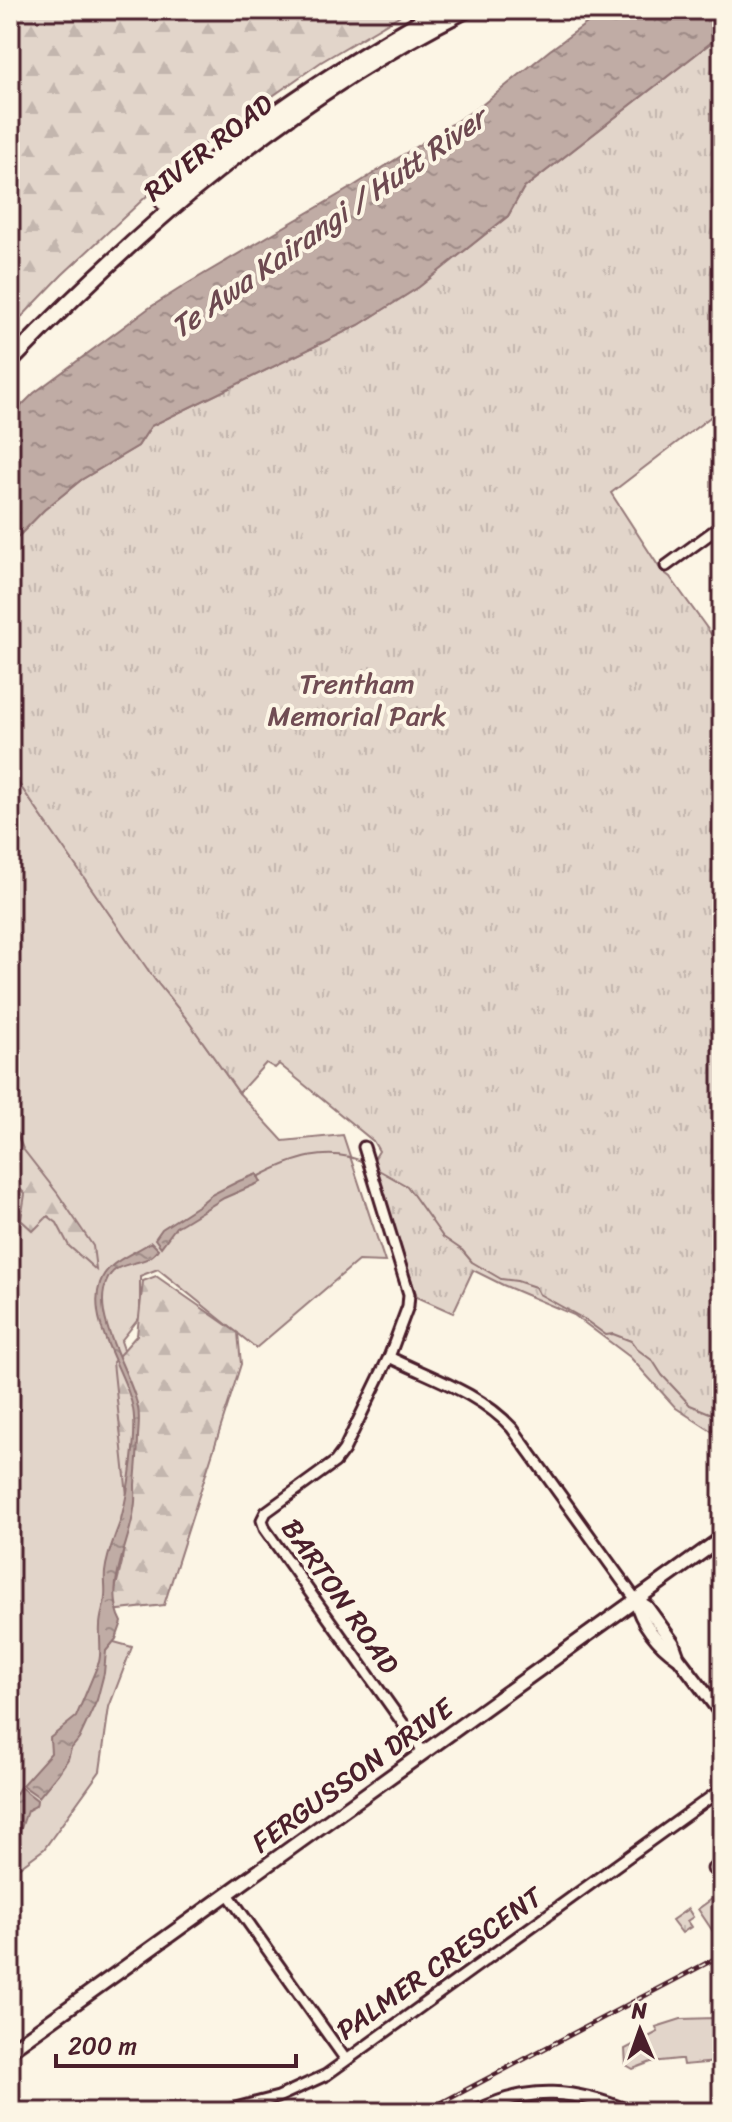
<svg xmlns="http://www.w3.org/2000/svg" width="732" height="2122" viewBox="0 0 732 2122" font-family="Sriracha,sans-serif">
  <defs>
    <pattern id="forest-firs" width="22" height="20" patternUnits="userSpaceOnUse" patternTransform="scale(2)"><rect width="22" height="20" fill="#e2d5ca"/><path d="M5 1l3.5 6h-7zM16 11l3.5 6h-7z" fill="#c3b6ae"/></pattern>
    <pattern id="park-tufts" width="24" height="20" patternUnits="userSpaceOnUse" patternTransform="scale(2)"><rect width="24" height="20" fill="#e2d5ca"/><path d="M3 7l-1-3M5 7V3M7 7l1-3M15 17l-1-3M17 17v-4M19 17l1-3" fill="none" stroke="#c3b6ae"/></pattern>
    <pattern id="water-ripples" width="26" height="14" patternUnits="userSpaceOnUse" patternTransform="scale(2)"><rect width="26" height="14" fill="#c0aca5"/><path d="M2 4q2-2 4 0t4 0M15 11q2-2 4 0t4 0" fill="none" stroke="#9e8b87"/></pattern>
  </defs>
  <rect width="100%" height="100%" fill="#fcf5e5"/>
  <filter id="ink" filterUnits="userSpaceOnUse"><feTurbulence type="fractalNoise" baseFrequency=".0125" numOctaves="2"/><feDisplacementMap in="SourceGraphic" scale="16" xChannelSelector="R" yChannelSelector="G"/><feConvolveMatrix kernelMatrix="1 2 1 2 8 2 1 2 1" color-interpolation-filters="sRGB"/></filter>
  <g filter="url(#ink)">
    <g fill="#e2d5ca" stroke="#967a7a" stroke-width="2">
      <polygon points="10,771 155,979 186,1018 239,1093 283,1141 343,1135 385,1262 358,1261 256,1348 158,1269 140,1276 140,1317 121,1341 144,1407 115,1611 114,1642 132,1647 109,1707 100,1771 44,1849 10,1874"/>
      <polygon points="722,1892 722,1937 720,1938 716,1936 698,1909 712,1899 715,1901 721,1897 719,1893"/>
      <polygon points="714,2018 717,2062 683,2065 682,2059 679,2059 651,2062 633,2069 626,2065 625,2049 658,2032 656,2027 681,2019"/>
    </g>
    <g fill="url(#forest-firs)" stroke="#967a7a" stroke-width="2">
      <polygon points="10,10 409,10 321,62 196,150 62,275 10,329"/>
      <polygon points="10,1074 17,1084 14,1127 23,1149 58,1194 93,1246 96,1270 69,1246 57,1223 48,1216 33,1231 21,1220 25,1194 10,1178"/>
      <polygon points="156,1276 238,1333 241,1364 164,1605 110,1611 122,1562 127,1496 113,1362 137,1335 143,1281"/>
    </g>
    <g fill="url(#park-tufts)" stroke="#967a7a" stroke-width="2">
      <polygon points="722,34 722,408 611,493 661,570 670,577 722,649 722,1438 676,1408 630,1357 574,1315 503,1285 473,1270 453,1313 417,1297 373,1161 379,1151 373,1141 279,1064 275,1068 266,1063 239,1093 186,1018 155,980 10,771 10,545 44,510 81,480 138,446 151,426 359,325 419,287 508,216 523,189"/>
      <polygon points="688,1909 693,1917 687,1921 691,1927 682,1933 672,1920"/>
    </g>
    <g fill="url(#water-ripples)" stroke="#917474" stroke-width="2">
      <polygon points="605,10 722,10 722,34 523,189 508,216 419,287 359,325 151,426 138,446 81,480 44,510 10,545 10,417 34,393 149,308 187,284 352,187 482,105 550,50"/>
      <polygon points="257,1174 261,1182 224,1198 183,1223 176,1227 161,1247 155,1239 162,1229 199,1205 211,1195 239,1181"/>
      <path d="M151,1242L158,1249C144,1272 111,1253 104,1290C97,1323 127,1368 136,1400C140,1411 139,1424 138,1436C138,1453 136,1469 135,1485C135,1493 136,1501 134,1509C130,1544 103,1587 122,1622L116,1639L106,1651L104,1673L97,1700L79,1739L71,1749L68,1759L58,1774L39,1797L22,1785L51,1753L50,1738L76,1717L99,1662C102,1650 99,1638 100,1626C100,1615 105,1606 105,1596C106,1588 104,1580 105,1572C107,1553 115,1537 121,1519C128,1493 139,1430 132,1404C123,1367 87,1322 100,1283C107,1261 134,1254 151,1242Z"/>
      <path d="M20,1787L37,1800C37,1809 32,1806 27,1811L19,1834L10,1838V1804Z"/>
    </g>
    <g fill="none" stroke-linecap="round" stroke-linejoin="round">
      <g stroke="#917474" stroke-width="2">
        <polyline points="375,1168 407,1186 443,1237 462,1250 472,1262 501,1279 517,1281 535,1287 539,1294 584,1319 606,1335 613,1334 631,1341 637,1349 653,1361 662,1375 690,1405 722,1418"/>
        <path d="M258,1177C292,1159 329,1145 366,1163"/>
      </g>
      <g stroke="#4a1f2b" stroke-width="15">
        <g id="minor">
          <polyline points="666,566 722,525"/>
          <path d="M364,1147L409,1294L408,1306L389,1357C432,1378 480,1393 512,1428L636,1600"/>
          <polyline points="389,1357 344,1450 335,1462 266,1512 262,1520 265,1529 424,1753"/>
          <polyline points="713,1869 722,1863"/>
          <polyline points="228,1894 346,2060"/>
          <polyline points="220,2112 278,2097 326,2075 722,1789"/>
        </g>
      </g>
      <g stroke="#4a1f2b" stroke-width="17">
        <g id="tertiary">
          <polyline points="636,1600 647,1607 673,1643 678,1657 722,1715"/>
          <path d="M636,1600C640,1622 659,1645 677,1657"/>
          <path d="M476,2112C530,2084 576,2090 630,2112"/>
        </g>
      </g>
      <g stroke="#4a1f2b" stroke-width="18">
        <polyline id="secondary" points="10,2050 722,1538"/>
      </g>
      <g stroke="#4a1f2b" stroke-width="20">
        <g id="trunk">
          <path d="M163,202C248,127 342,65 441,10"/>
          <path d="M10,362C145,222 290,98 466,10"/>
        </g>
      </g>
      <use href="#minor" stroke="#fcf5e5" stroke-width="9"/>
      <use href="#tertiary" stroke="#fcf5e5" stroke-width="11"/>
      <use href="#secondary" stroke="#fcf5e5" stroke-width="12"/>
      <use href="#trunk" stroke="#fcf5e5" stroke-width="14"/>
      <g stroke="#4a1f2b" stroke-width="5">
        <polyline id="rail" points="424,2112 722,1955"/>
      </g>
      <use href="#rail" stroke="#fcf5e5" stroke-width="2" stroke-dasharray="6" stroke-linecap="butt"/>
    </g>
  </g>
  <g text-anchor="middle" stroke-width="8" stroke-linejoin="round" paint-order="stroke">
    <g font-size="28" fill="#4a1f2b" stroke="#fcf5e5">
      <text transform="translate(208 147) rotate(-38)" y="10">RIVER ROAD</text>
      <text transform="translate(341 1596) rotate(55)" y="10">BARTON ROAD</text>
      <text transform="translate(352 1775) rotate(-36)" y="10">FERGUSSON DRIVE</text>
      <text transform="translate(439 1963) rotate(-35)" y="10">PALMER CRESCENT</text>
    </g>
    <g font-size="28" fill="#704c53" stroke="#fcf5e5">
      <text x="357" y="693">Trentham<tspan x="357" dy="32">Memorial Park</tspan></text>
    </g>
    <g font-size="30" font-style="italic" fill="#6d4950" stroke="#fcf5e5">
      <text transform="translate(328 223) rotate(-35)" y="10">Te Awa Kairangi / Hutt River</text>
    </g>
  </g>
  <rect width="732" height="2122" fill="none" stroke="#fcf5e5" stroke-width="40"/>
  <rect x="20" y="20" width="692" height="2082" fill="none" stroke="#4a1f2b" stroke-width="3" filter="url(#ink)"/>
  <g transform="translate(640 2030) rotate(358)" stroke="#fcf5e5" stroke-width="6" paint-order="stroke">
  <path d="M0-6L14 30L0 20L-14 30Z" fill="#4a1f2b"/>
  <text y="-12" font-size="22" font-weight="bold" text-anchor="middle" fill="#4a1f2b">N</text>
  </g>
  <path d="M56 2054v12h240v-12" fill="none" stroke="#4a1f2b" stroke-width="4"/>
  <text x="68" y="2054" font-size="24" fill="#4a1f2b" stroke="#fcf5e5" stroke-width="6" paint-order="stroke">200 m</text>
</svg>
